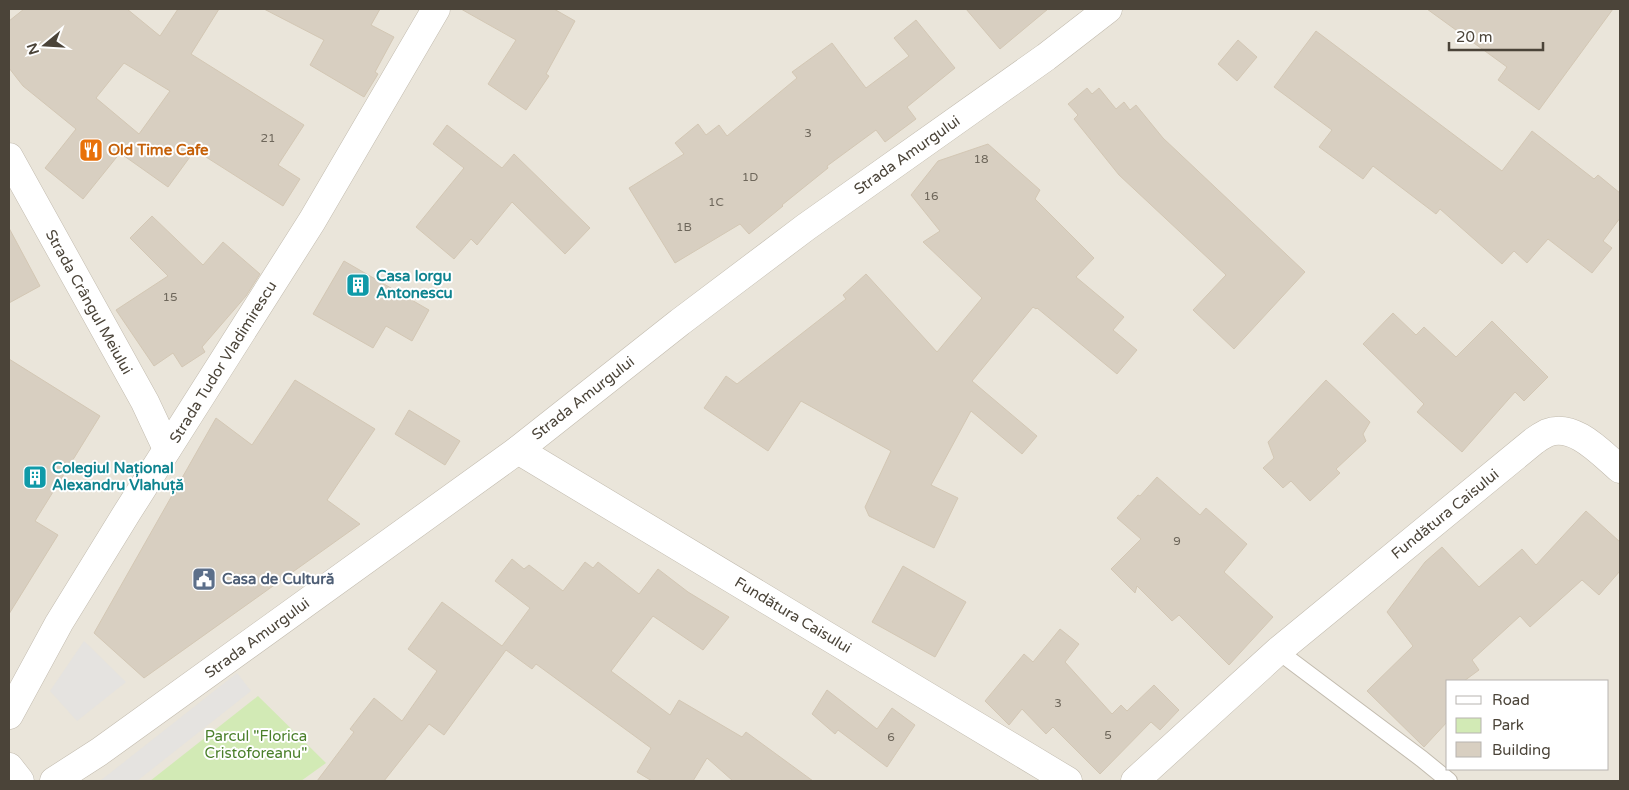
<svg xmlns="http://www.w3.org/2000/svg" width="1629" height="790" viewBox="0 0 1629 790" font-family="'Varela Round',sans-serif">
  <rect width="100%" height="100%" fill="#f6f3ec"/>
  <path fill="#eae5da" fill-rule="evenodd" d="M9,9H1620V781H9ZM1448,681H1608V769H1448Z"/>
  <polygon fill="#d2eab5" points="258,696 326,763 301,781 150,781"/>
  <g fill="#e5e3e0">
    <polygon points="84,641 126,682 77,721 50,691"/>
    <polygon points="237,673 251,691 137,781 100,781"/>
  </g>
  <g fill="#d8cfc1" stroke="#d3c7b4" fill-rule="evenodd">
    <path d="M24,9H127L160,36L178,9H219L191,54L304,125L278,165L300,179L283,206L195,150L168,187L120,153L83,199L45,168L76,129L23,86L9,68V21ZM124,63L170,91L139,134L96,98Z"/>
    <polygon points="264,9 380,9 371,25 394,37 375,72 378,74 364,97 310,65 324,40"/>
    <polygon points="461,9 554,9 575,21 546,74 549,76 526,110 488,84 516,40"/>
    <polygon points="966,9 1048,9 1000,49"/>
    <polygon points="1427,9 1613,9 1539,110 1498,80 1507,67"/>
    <polygon points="916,20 955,68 907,107 916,119 885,142 876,130 827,166 828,168 782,205 783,206 749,234 740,224 675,263 629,188 684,154 675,143 698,124 706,135 719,125 727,136 797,78 792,72 832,43 866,88 909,56 894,38"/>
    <polygon points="1316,31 1502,171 1532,131 1594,179 1598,175 1620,193 1620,218 1603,241 1612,248 1592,273 1548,239 1527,263 1514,251 1502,264 1440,209 1436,214 1373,166 1363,179 1319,147 1332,130 1274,87"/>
    <polygon points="1238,40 1257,57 1237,81 1218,64"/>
    <polygon points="1087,88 1092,94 1099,88 1116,109 1124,102 1130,110 1136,105 1163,138 1305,272 1234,349 1193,310 1226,275 1119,175 1074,119 1078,115 1068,104"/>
    <polygon points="447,125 502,168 514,154 590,228 565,254 512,202 477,245 471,239 454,259 416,227 464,168 433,144"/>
    <polygon points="988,144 1040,190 1035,199 1094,258 1076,277 1124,317 1113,330 1137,350 1117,374 1037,308 1036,309 1033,307 972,381 1037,436 1022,454 971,411 931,485 958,498 934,548 869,516 865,507 891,451 801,401 768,451 704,408 726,376 737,384 846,299 843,295 866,274 937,352 982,298 923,242 940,231 911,195 938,161"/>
    <polygon points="152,216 203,265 223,242 260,274 246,296 202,347 205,352 182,367 173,353 154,366 116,310 168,276 130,238"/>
    <polygon points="9,228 40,286 9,303"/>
    <polygon points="344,261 429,310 412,341 386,326 373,348 313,314"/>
    <polygon points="1393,313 1416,335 1424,327 1456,357 1492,321 1548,377 1524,401 1515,392 1462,452 1417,412 1424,404 1363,344"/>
    <polygon points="9,359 100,416 35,521 58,535 9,614"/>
    <polygon points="295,380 375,429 327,500 360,524 144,678 94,633 216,418 252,445"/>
    <polygon points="1326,380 1370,422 1363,434 1366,441 1336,469 1340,473 1310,501 1291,481 1283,488 1263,468 1274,458 1268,442"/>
    <polygon points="409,410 460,441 445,465 395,434"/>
    <polygon points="1157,477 1200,515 1206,508 1247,544 1224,572 1273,617 1229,665 1179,615 1172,621 1137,586 1135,593 1111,569 1141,539 1117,518 1138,495 1140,496"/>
    <polygon points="1586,511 1620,542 1620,571 1599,595 1582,580 1530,627 1520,616 1472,660 1479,670 1464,681 1448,681 1448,721 1424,747 1367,691 1413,646 1387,612 1425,562 1442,547 1479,587 1522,549 1536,565"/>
    <polygon points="512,559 524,569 529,565 563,591 585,562 593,568 598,562 639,594 658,569 688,592 729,617 703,650 653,616 611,671 670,715 679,700 742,737 746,732 813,781 733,781 707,758 693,781 652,781 637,772 651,748 536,664 532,669 506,650 444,735 429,724 384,781 317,781 354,732 350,729 374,698 402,721 437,671 408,649 442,602 502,646 530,608 495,581"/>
    <polygon points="903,566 966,602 935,657 872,622"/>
    <polygon points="1060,629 1079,644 1065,662 1112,714 1121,705 1127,711 1154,685 1179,710 1160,730 1151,722 1100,774 1053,727 1046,734 1022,709 1009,725 985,701 1024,654 1033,662"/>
    <polygon points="827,690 877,729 892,708 915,725 887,767 838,730 835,734 812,714"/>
  </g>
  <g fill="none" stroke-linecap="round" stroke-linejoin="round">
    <g stroke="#c2bbae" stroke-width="18">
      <polyline id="service" points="1278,651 1422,759 1449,781"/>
    </g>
    <g stroke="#c2bbae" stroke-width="29">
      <g id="minor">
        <polyline points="518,450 1068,781"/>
        <path d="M1135,781L1278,651L1534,441C1538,438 1543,435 1547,433C1574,422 1601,453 1620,469"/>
      </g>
    </g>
    <g stroke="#c2bbae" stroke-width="29">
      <g id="tertiary">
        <polyline points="9,157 145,402 167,449"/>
        <polyline points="9,715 59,623 128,511 312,221 436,9"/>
        <polyline points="9,767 20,781"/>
        <polyline points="54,781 99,752 518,450 680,322 806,227 1046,57 1108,9"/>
      </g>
    </g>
    <use href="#service" stroke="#fff" stroke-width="16"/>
    <use href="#minor" stroke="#fff" stroke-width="28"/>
    <use href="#tertiary" stroke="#fff" stroke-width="28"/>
  </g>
  <defs>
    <g id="restaurant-square" transform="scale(1.25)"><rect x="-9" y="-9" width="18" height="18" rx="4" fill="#e8710a" stroke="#fff"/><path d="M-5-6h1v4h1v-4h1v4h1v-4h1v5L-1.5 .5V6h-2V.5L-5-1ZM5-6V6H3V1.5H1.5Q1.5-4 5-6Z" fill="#fff"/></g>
    <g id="building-square" transform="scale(1.25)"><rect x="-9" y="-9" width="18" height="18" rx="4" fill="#0f9aa8" stroke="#fff"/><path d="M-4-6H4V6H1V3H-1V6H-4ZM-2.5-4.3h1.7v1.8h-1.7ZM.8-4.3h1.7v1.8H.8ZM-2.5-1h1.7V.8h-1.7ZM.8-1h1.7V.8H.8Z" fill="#fff"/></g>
    <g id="civic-square" transform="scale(1.25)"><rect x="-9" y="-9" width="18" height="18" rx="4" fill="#5c6f8a" stroke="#fff"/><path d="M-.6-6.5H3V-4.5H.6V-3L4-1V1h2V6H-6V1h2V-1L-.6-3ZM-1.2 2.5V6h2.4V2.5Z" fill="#fff"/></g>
  </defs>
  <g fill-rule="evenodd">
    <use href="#restaurant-square" x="91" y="150"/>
    <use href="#building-square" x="358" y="285"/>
    <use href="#building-square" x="35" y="477"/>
    <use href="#civic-square" x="204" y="579"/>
  </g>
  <g text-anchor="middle" stroke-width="4" stroke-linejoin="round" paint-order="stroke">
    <g font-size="12" fill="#6e675b">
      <text x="808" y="137">3</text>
      <text x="268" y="142">21</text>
      <text x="981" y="163">18</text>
      <text x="750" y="181">1D</text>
      <text x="931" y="200">16</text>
      <text x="716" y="206">1C</text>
      <text x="684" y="231">1B</text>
      <text x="170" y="301">15</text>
      <text x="1177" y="545">9</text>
      <text x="1058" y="707">3</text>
      <text x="1108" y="739">5</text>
      <text x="891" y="741">6</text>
    </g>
    <g font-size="15" font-weight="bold" fill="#c56008" stroke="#fff" text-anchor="start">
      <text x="108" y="155">Old Time Cafe</text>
    </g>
    <g font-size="15" fill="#4b4439" stroke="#fff">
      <text transform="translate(907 155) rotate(-35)" y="5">Strada Amurgului</text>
      <text transform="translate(89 302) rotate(61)" y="5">Strada Crângul Meiului</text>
      <text transform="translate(223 362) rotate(-58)" y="5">Strada Tudor Vladimirescu</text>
      <text transform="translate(583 398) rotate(-38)" y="5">Strada Amurgului</text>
      <text transform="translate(1445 514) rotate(-39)" y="5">Fundătura Caisului</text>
      <text transform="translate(793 615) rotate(31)" y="5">Fundătura Caisului</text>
      <text transform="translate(257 638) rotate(-36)" y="5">Strada Amurgului</text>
    </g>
    <g font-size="15" font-weight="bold" fill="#0d838f" stroke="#fff" text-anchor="start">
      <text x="376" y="281">Casa Iorgu<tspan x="376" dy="17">Antonescu</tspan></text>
      <text x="52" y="473">Colegiul Național<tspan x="52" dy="17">Alexandru Vlahuță</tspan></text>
    </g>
    <g font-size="15" font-weight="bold" fill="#4e5e75" stroke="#fff" text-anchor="start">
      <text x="222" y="584">Casa de Cultură</text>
    </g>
    <g font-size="15" fill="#4a7f2a" stroke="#fff">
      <text x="256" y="741">Parcul "Florica<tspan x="256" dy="17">Cristoforeanu"</tspan></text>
    </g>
  </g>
  <rect width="1629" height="790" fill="none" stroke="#4b4439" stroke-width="20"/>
  <rect x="1446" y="680" width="162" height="90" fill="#ffffff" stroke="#b7b4b0"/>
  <rect x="1456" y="696" width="25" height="8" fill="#ffffff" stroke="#b7b4b0"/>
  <text x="1492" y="705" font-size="15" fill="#4b4439">Road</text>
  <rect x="1456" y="718" width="25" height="15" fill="#d2eab5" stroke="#b7b4b0"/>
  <text x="1492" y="730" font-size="15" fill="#4b4439">Park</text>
  <rect x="1456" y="742" width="25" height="15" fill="#d8cfc1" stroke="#b7b4b0"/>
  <text x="1492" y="755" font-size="15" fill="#4b4439">Building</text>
  <g transform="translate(45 45) rotate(252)" stroke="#ffffff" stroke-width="4" paint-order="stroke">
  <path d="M0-4L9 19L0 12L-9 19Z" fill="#4b4439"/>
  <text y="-8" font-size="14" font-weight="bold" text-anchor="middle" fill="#4b4439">N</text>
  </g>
  <path d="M1449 42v8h94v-8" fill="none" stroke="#4b4439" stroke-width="2.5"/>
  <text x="1456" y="42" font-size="15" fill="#4b4439" stroke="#ffffff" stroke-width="4" paint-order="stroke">20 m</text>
</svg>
